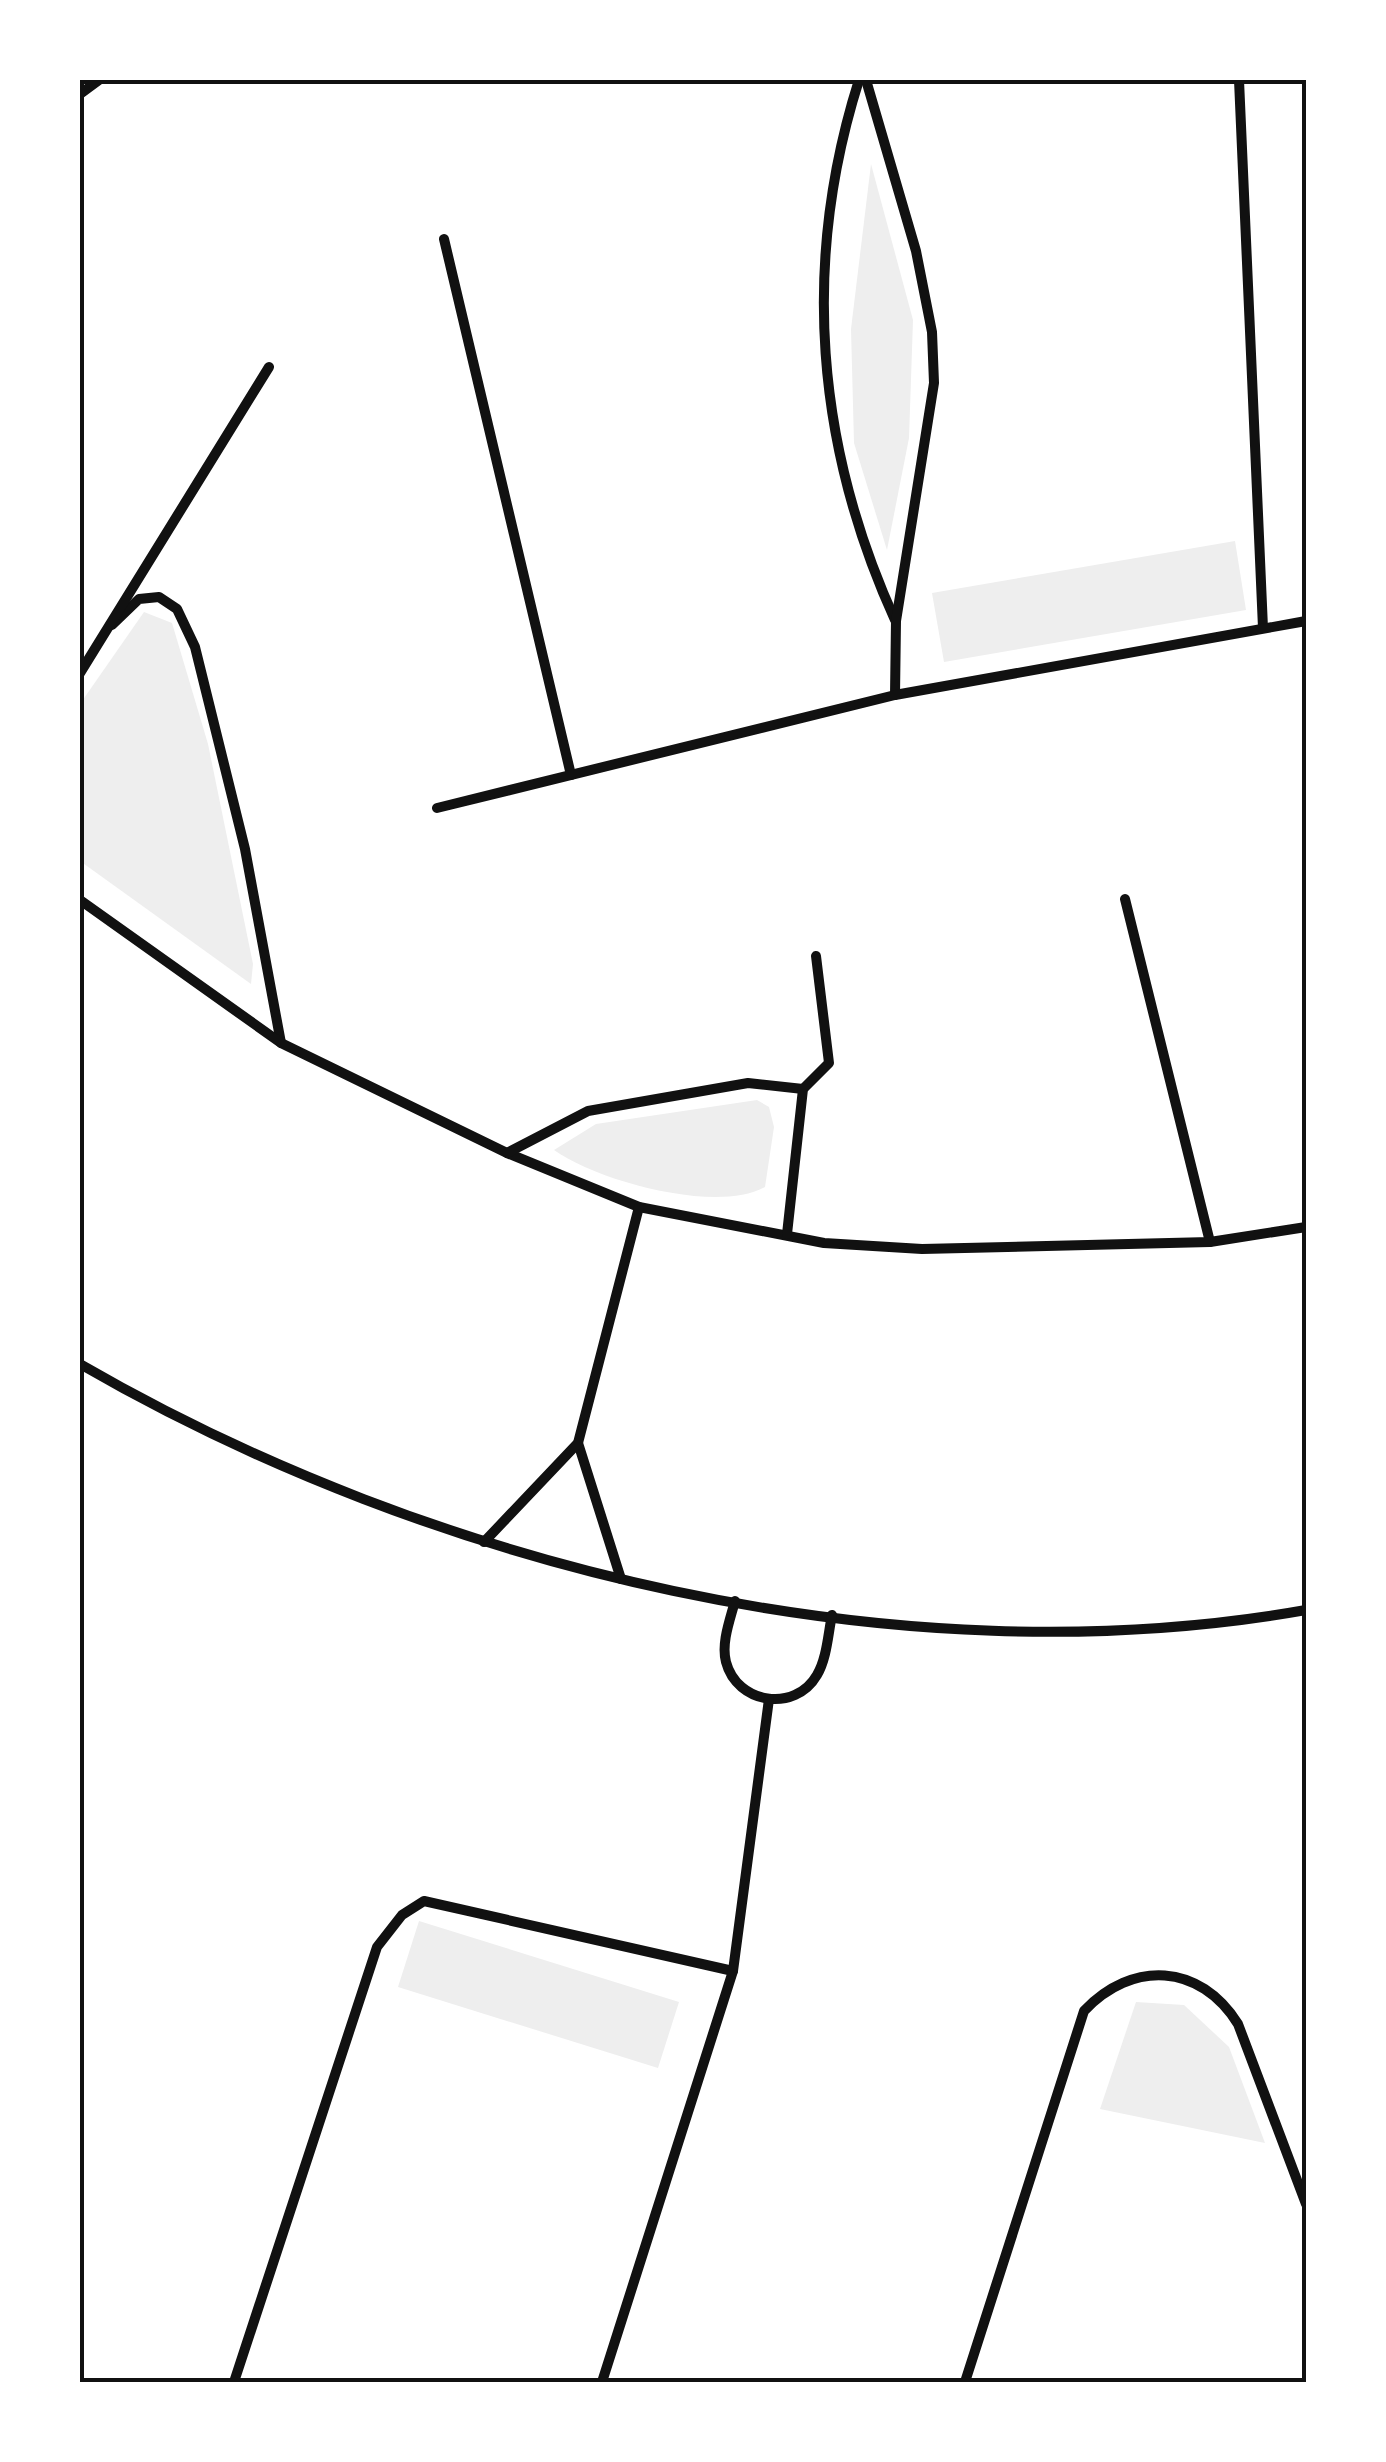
<svg xmlns="http://www.w3.org/2000/svg" width="1386" height="2462" viewBox="0 0 1386 2462" font-family="'Varela Round',sans-serif">
  <rect width="100%" height="100%" fill="#fff"/>
  <g fill="#eee">
    <polygon points="871,164 913,320 909,438 887,550 854,443 851,329"/>
    <polygon points="1235,541 1246,610 944,662 932,593"/>
    <polygon points="144,612 172,623 208,744 253,964 251,984 80,861 80,704"/>
    <path d="M757,1100L769,1107L774,1127L765,1187C717,1214 597,1181 554,1150L596,1124Z"/>
    <polygon points="419,1921 679,2002 658,2068 398,1987"/>
    <polygon points="1136,2002 1184,2005 1229,2047 1265,2143 1100,2109"/>
  </g>
  <g fill="none" stroke-linecap="round" stroke-linejoin="round">
    <g stroke="#111" stroke-width="10">
      <path d="M859,80C801,263 816,446 895,620"/>
      <polyline points="866,80 916,251 932,332 934,383 896,621 895,695"/>
      <polyline points="1239,80 1263,628"/>
      <polyline points="80,94 99,80"/>
      <polyline points="444,239 571,775"/>
      <polyline points="112,625 139,599 159,597 177,609 195,647 245,849 281,1043"/>
      <polyline points="80,673 269,367"/>
      <polyline points="437,808 895,695 1306,621"/>
      <polyline points="1125,899 1210,1242"/>
      <polyline points="80,900 281,1043 507,1153 639,1207 824,1243 922,1249 1210,1242 1306,1227"/>
      <polyline points="507,1153 588,1111 748,1083 803,1089"/>
      <polyline points="787,1234 803,1089 829,1063 816,956"/>
      <path d="M80,1364C434,1569 899,1682 1306,1610"/>
      <polyline points="578,1443 621,1579"/>
      <polyline points="484,1542 578,1443 639,1207"/>
      <path d="M735,1601C730,1620 721,1643 726,1662C737,1704 795,1713 817,1675C827,1658 828,1634 832,1615"/>
      <polyline points="234,2382 377,1947 402,1915 424,1901 733,1971"/>
      <polyline points="602,2382 733,1971 769,1699"/>
      <path d="M965,2382L1084,2011C1132,1960 1200,1963 1238,2024L1306,2204"/>
    </g>
  </g>
  <rect width="1386" height="2462" fill="none" stroke="#ffffff" stroke-width="165"/>
  <rect x="82" y="82" width="1222" height="2298" fill="none" stroke="#111" stroke-width="4"/>
</svg>
